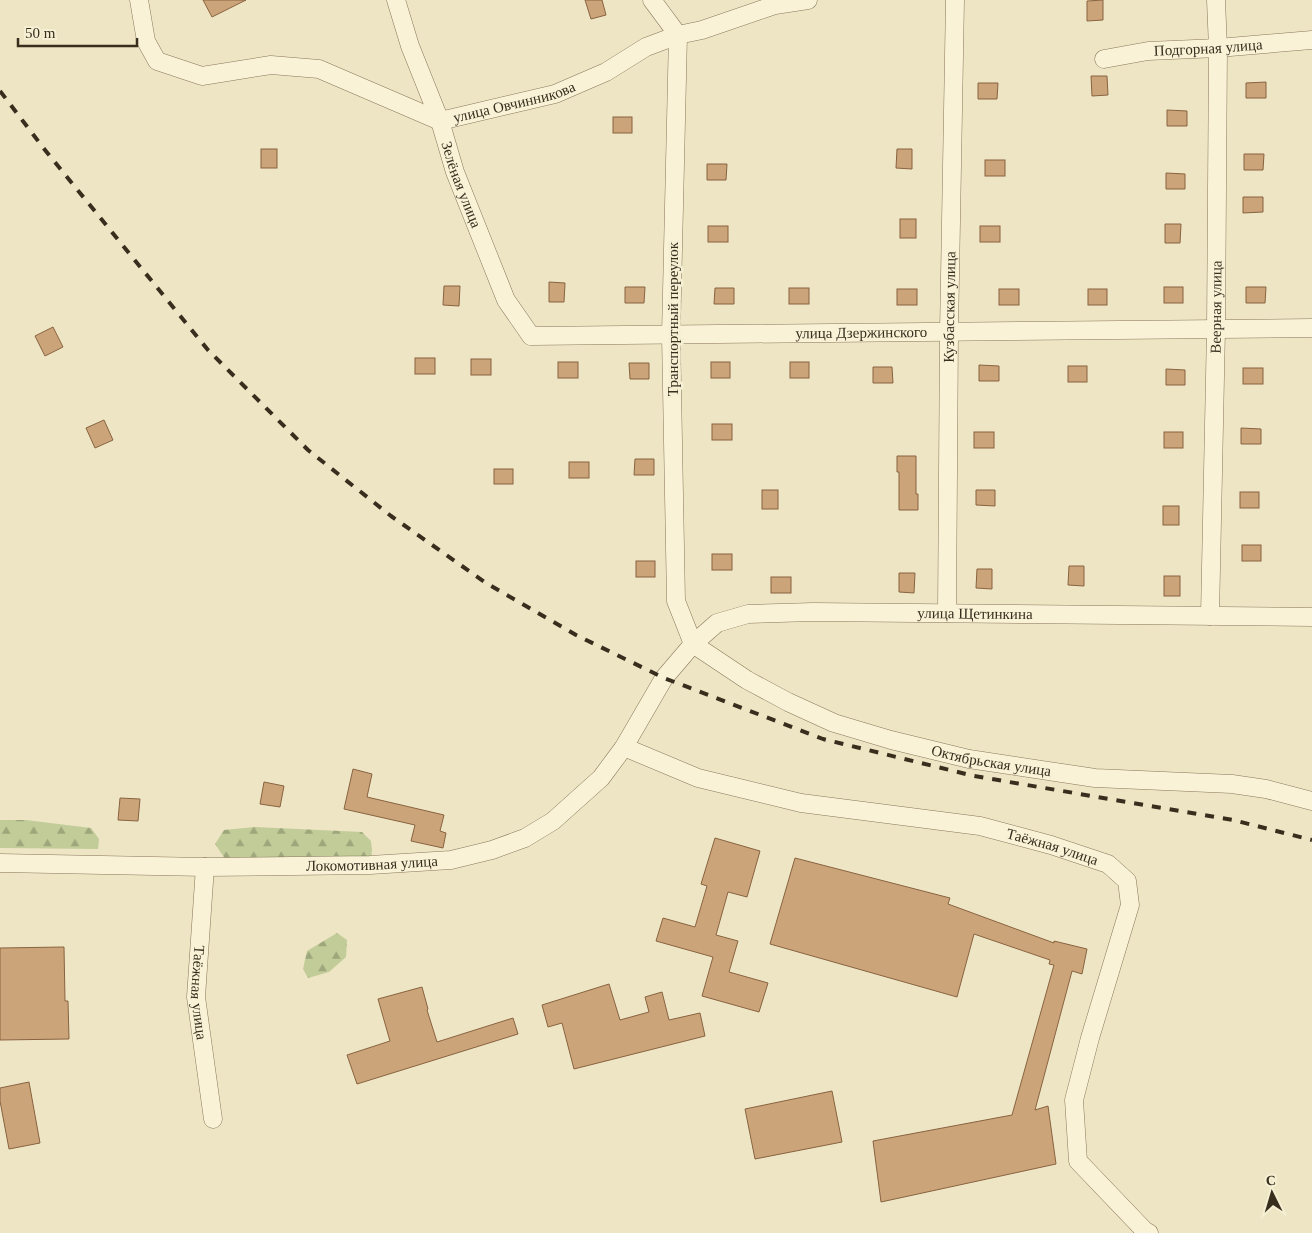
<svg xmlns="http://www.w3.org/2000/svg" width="1312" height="1233" viewBox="0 0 1312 1233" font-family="'Times New Roman',serif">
  <defs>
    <pattern id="forest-firs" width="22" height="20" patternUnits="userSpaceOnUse" patternTransform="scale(1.25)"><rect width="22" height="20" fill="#c1cc98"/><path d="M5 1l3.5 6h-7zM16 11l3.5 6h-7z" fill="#9ea67b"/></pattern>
  </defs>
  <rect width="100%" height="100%" fill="#eee5c4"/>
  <g fill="url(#forest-firs)">
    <polygon points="0,820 26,820 91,828 99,839 98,849 0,848"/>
    <polygon points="255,827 362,832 371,841 372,851 370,865 230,866 215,844 224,830"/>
    <polygon points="337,933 347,940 346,957 329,972 308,978 303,969 307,951"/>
  </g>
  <g fill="#cca47a" stroke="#886340">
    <polygon points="203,0 246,0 212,17"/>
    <polygon points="585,0 602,0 606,15 591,19"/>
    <polygon points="1103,0 1103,20 1087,21 1087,1"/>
    <polygon points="1091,76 1107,76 1108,95 1092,96"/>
    <polygon points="1266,82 1266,98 1246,98 1246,83"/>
    <polygon points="978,83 998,83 997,99 978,99"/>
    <polygon points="1167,110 1187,111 1187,126 1167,126"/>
    <rect x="613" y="117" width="19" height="16"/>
    <rect x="261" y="149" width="16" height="19"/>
    <polygon points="897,149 912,149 912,169 896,168"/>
    <polygon points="1244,154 1264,154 1263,170 1244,170"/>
    <rect x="985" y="160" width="20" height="16"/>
    <polygon points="707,164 727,164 726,180 707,180"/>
    <polygon points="1166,173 1185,174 1185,189 1166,189"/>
    <polygon points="1243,197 1263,197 1263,212 1243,213"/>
    <rect x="900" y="219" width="16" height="19"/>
    <polygon points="1165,224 1181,224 1180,243 1165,243"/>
    <rect x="708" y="226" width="20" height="16"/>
    <rect x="980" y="226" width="20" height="16"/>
    <polygon points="549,282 565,283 564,302 549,302"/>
    <polygon points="444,286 460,286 459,306 443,305"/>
    <polygon points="625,287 645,287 644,303 625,303"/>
    <rect x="1164" y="287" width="19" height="16"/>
    <polygon points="1246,287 1266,287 1265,303 1246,303"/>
    <polygon points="715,288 734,288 734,304 714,304"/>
    <rect x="789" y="288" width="20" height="16"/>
    <rect x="897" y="289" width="20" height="16"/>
    <rect x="999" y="289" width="20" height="16"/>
    <rect x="1088" y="289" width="19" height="16"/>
    <polygon points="53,327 63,347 45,356 35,336"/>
    <rect x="415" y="358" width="20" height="16"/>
    <rect x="471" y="359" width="20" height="16"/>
    <rect x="558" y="362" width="20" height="16"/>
    <rect x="711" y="362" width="19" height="16"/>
    <rect x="790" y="362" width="19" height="16"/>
    <polygon points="629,363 649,363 649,379 630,379"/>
    <polygon points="979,365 999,366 999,381 979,381"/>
    <rect x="1068" y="366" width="19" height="16"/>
    <polygon points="873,367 892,367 893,383 873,383"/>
    <rect x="1243" y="368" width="20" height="16"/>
    <polygon points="1166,369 1185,370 1185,385 1166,385"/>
    <polygon points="104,420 113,440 95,448 86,428"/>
    <rect x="712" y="424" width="20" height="16"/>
    <polygon points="1241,428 1261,429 1261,444 1241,444"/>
    <rect x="974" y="432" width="20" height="16"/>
    <rect x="1164" y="432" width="19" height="16"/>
    <polygon points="897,456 916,456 916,494 918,494 918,510 899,510 899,472 897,472"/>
    <polygon points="635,459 654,459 654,475 634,475"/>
    <rect x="569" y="462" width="20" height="16"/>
    <rect x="494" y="469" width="19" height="15"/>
    <rect x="762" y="490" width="16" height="19"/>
    <polygon points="976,490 995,490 995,506 976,505"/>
    <rect x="1240" y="492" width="19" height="16"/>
    <rect x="1163" y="506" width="16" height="19"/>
    <rect x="1242" y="545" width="19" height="16"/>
    <rect x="712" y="554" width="20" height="16"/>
    <rect x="636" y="561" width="19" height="16"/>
    <polygon points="1069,566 1084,566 1084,586 1068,585"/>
    <polygon points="977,569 992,569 992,589 976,588"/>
    <polygon points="899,573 915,573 914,593 899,592"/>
    <rect x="1164" y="576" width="16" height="20"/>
    <rect x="771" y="577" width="20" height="16"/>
    <polygon points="353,769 372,774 367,797 444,815 440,831 446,833 443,848 411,841 415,825 344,809"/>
    <polygon points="264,782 284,786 280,807 260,804"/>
    <polygon points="120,798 140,799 138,821 118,820"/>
    <polygon points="715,838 760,851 747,897 728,892 716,935 738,941 729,972 768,983 759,1012 702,996 713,957 656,941 663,918 695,927 707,886 701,884"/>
    <polygon points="795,858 950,898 948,904 1054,943 1054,941 1087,949 1082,974 1072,971 1035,1110 1048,1106 1056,1164 881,1202 873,1141 1012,1115 1054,965 1049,964 1050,960 974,934 957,997 770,944"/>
    <polygon points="64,947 65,1001 68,1001 69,1039 0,1040 0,948"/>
    <polygon points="609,984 620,1020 649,1012 645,997 662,992 669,1020 700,1013 705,1036 574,1069 562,1023 548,1027 542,1005"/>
    <polygon points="422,987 428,1009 427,1010 437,1042 513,1018 518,1034 357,1084 347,1055 390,1041 378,999"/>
    <polygon points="29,1082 40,1143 9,1149 0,1101 0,1088"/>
    <polygon points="832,1091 842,1142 755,1159 745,1109"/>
  </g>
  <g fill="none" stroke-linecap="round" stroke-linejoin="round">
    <g stroke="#89775a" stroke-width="19">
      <g id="minor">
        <path id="s1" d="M139,0L146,41L157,61L202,76L271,65L319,69L440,121L555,94L606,72L646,47L678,35L702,30L775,5L808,0"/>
        <path id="s2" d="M396,0L410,46L440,121L455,172L506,300L531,336L1312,328"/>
        <path id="s3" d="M652,0L678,35L671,335L676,601L693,644L747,680L788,702L834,723L891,740L969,759L1095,778L1232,784L1266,789L1312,801"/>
        <path id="s4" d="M1104,59L1148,51L1218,48L1312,40"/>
        <path id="s5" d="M947,613L949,332L955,0"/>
        <path id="s6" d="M1210,616L1216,329L1218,48L1216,0"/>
        <path id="s7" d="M624,747L698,778L801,803L980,826L1051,845L1108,864L1127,881L1130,905L1090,1038L1074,1100L1078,1161L1145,1231L1149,1233"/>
        <path id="s8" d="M0,863L205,867L370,865L451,860L492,850L525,838L553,821L601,778L624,747L664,678L693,644L717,623L748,614L813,612L1312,617"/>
        <path id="s9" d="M205,867L196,997L213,1119"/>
      </g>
    </g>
    <use href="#minor" stroke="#f9f2d7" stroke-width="18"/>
    <polyline stroke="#392e1e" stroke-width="4" stroke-dasharray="9 9" stroke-linecap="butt" points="0,91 45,150 208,350 308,450 391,516 486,583 576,635 664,678 823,739 974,776 1233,820 1312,840"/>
  </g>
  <g text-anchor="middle" stroke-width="5" stroke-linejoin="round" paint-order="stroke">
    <g font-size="15" fill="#392e1e" stroke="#f5efd3">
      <text dy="5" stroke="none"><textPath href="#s4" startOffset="105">Подгорная улица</textPath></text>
      <text dy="5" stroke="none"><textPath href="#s1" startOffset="438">улица Овчинникова</textPath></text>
      <text dy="5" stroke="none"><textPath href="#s2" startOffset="196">Зелёная улица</textPath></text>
      <text dy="5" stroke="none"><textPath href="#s5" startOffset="306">Кузбасская улица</textPath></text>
      <text dy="5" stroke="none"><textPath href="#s6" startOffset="309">Веерная улица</textPath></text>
      <text transform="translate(673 319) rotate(-90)" y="5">Транспортный переулок</text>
      <text dy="5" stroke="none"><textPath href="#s2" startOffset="694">улица Дзержинского</textPath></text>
      <text dy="5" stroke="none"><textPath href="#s8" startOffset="1080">улица Щетинкина</textPath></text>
      <text dy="5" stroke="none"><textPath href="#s3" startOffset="980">Октябрьская улица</textPath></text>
      <text dy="5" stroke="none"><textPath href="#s7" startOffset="442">Таёжная улица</textPath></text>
      <text dy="5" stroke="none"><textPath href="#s8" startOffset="372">Локомотивная улица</textPath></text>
      <text dy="5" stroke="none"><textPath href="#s9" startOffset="126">Таёжная улица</textPath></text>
    </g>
  </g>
  <g transform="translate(1272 1193) rotate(355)" stroke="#f5efd3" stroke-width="4" paint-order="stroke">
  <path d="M0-4L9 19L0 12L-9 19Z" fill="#392e1e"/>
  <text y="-8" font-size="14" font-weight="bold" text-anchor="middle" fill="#392e1e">С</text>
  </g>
  <path d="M18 38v8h119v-8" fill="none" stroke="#392e1e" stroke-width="2.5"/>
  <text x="25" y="38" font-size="15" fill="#392e1e" stroke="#f5efd3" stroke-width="4" paint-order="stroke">50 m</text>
</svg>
